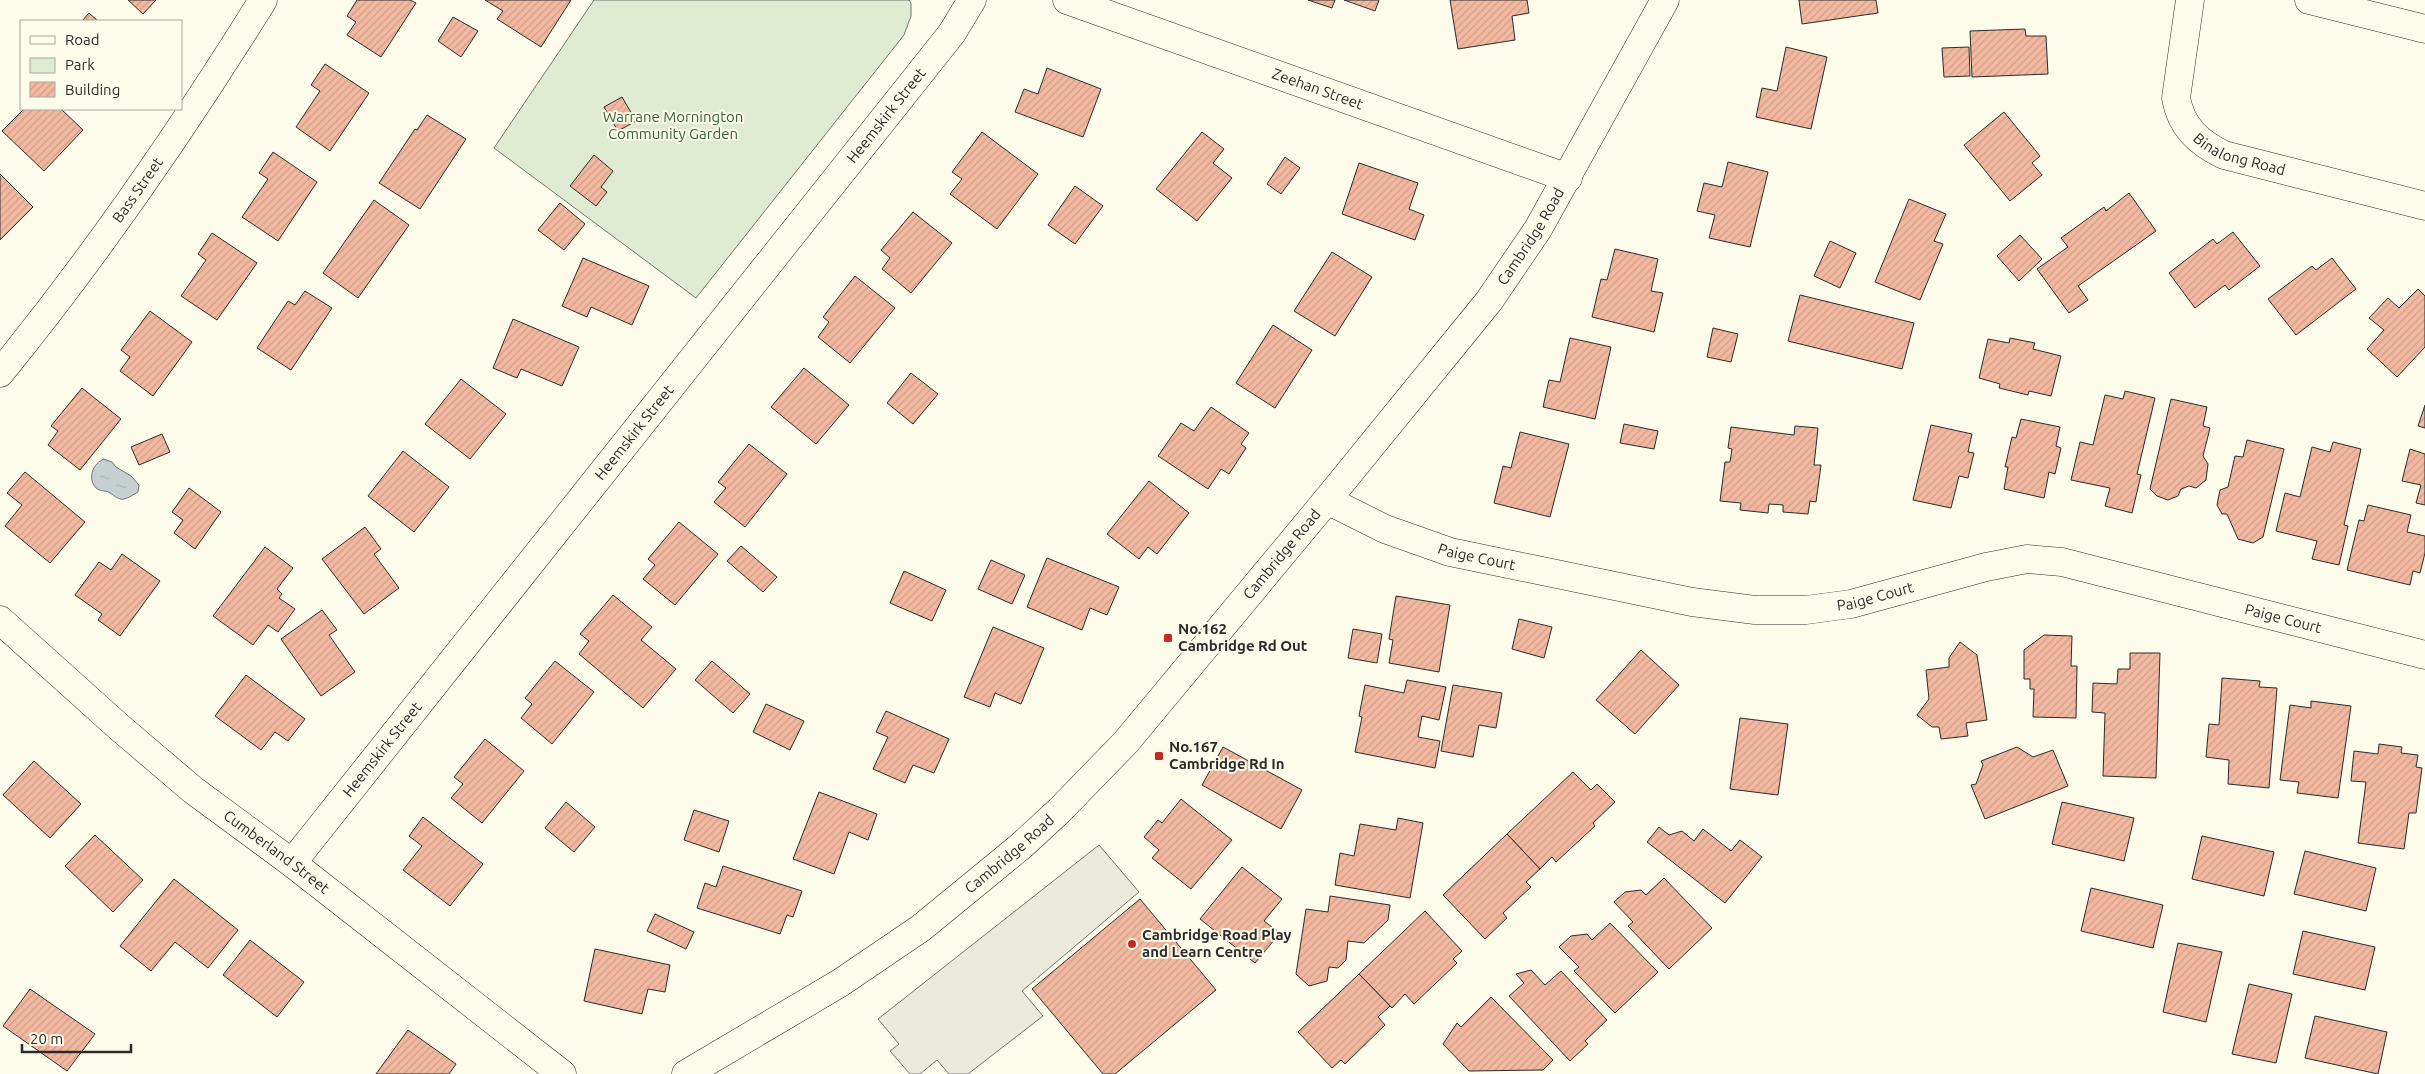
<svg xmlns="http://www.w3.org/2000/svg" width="2425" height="1074" viewBox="0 0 2425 1074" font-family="Ubuntu,sans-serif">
  <defs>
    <pattern id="water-ripples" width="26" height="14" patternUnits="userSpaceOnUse" patternTransform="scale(1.25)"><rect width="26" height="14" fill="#c7d0d0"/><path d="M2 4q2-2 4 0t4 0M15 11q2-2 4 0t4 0" fill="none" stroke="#abb3b3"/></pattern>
    <pattern id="building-hatch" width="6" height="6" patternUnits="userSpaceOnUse" patternTransform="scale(1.25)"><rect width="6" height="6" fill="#f2b8a0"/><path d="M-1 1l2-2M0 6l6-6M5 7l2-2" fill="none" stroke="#d09e8a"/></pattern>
  </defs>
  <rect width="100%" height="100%" fill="#fdfbea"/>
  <polygon fill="#deebd1" stroke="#74746e" points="594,0 909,0 911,3 911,16 904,35 696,298 494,148"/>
  <polygon fill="#eceadb" stroke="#74746e" points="1099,845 1139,892 1022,991 1043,1016 968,1074 949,1074 937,1060 920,1074 910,1074 890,1051 899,1044 878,1019"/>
  <path fill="url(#water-ripples)" stroke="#74746e" d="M104,459L112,462L116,467L131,476L139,485L138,492C134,494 129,498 124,499C118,500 115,496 110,493C106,490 101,492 96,488C87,478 93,463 104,459Z"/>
  <g fill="url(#building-hatch)" stroke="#2b2b2b">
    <polygon points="128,0 156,0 143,14"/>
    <polygon points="357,0 410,0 416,3 381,57 347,35 356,22 347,16"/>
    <polygon points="485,0 571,0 541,47 497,19 503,11"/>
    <polygon points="1308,0 1335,0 1332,8"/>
    <polygon points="1344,0 1379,0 1375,11"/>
    <polygon points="1450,0 1527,0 1529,13 1512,16 1515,40 1458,49"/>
    <polygon points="1799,0 1876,0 1878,13 1802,24"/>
    <polygon points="89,13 98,21 82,21"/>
    <polygon points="453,17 478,31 461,57 438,41"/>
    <polygon points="2025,29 2026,36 2046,36 2048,74 1972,77 1970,31"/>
    <polygon points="1786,47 1827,57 1811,129 1756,117 1762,88 1777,91"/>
    <polygon points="1969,47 1970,76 1944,77 1942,48"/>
    <polygon points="325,64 369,93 330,151 296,127 320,91 311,85"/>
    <polygon points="1047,68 1101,89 1083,137 1015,112 1024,89 1038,94"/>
    <polygon points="622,97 636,121 618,131 604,107"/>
    <polygon points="24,109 61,109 83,130 44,171 2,131"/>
    <polygon points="2004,112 2040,156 2032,163 2042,175 2010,201 1964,145"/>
    <polygon points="427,115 466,139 420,209 379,183 415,129 417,130"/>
    <polygon points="982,132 1038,174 997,229 950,194 962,179 952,172"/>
    <polygon points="1202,132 1224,149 1213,163 1232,178 1197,221 1156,189"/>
    <polygon points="273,152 317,182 278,241 242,217 268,179 259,173"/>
    <polygon points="594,155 613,171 601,187 607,192 596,206 570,186"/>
    <polygon points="1285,157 1300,168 1281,194 1267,184"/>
    <polygon points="1728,162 1768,172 1750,247 1709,238 1715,215 1697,211 1704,183 1722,187"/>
    <polygon points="1359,163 1418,183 1409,209 1424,215 1415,240 1342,214"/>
    <polygon points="0,174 33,207 0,240"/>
    <polygon points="1075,186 1103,206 1075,244 1048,225"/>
    <polygon points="2129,193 2156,231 2078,286 2088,300 2069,313 2037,269 2068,247 2061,238 2104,207 2106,211"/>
    <polygon points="1909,199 1946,214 1934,241 1943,244 1920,300 1875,282"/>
    <polygon points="374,200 409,225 358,298 323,273"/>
    <polygon points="560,203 585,224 564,250 538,230"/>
    <polygon points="913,212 952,243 911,293 882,269 890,258 881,250"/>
    <polygon points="2233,232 2260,266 2229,290 2225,285 2195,308 2169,273 2213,239 2217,244"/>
    <polygon points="212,233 257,263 217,320 181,296 206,260 198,254"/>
    <polygon points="2020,235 2042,259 2019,281 1997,256"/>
    <polygon points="1830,241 1856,253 1840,288 1814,276"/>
    <polygon points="1615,249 1658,259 1651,291 1663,293 1654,332 1592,317 1601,279 1607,280"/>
    <polygon points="1332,252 1372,277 1335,336 1294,311"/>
    <polygon points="583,258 649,286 632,325 591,307 587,317 562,306"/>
    <polygon points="2332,258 2356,289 2296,335 2268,299 2312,266 2316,270"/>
    <polygon points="855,276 895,308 850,363 818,337 829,322 823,317"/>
    <polygon points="2418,289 2425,296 2425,347 2397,377 2367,349 2384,330 2369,318 2388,298 2399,308"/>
    <polygon points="305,291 332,308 291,370 257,348 288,301 295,305"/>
    <polygon points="1800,295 1914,323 1902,369 1788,341"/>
    <polygon points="150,311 192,342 153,396 120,371 130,357 121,350"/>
    <polygon points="513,319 579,347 562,386 521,369 517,378 493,368"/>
    <polygon points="1273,325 1312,350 1275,408 1236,383"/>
    <polygon points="1713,328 1738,334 1731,362 1707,357"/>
    <polygon points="1570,338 1611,347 1595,419 1543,407 1549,380 1560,382"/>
    <polygon points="2010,338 2035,343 2033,349 2061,356 2051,396 2029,391 2028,395 1999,388 2000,384 1979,378 1988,339 2009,343"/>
    <polygon points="804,368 849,405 816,444 771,407"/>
    <polygon points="911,373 938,394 913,424 887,403"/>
    <polygon points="461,379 506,414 470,459 425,424"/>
    <polygon points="82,388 121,419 80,470 48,445 58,431 51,426"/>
    <polygon points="2125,391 2155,398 2137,474 2141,475 2132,513 2105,506 2110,488 2071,480 2080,442 2093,445 2105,395 2123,399"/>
    <polygon points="2171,399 2207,407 2203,426 2210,428 2203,456 2208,464 2206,480 2196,488 2189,486 2181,489 2178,496 2168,500 2157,496 2150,489"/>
    <polygon points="2425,405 2425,428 2418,426"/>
    <polygon points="1211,407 1249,433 1241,444 1246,448 1229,474 1221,469 1208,489 1158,456 1181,423 1194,431"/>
    <polygon points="2021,419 2060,427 2056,446 2061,448 2055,474 2049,472 2044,498 2004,489 2008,467 2005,467 2012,437 2016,438"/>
    <polygon points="1624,424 1658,431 1654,449 1620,443"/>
    <polygon points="1931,425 1972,434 1968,452 1974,453 1968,478 1959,476 1951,508 1913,500"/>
    <polygon points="1795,426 1818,428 1814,465 1821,465 1816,502 1810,501 1808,514 1783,512 1783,505 1769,504 1768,513 1740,510 1741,503 1720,501 1725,462 1730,462 1732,449 1728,448 1731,427 1794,435"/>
    <polygon points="1520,432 1569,444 1550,517 1494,503 1503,466 1511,468"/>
    <polygon points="162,434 170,452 139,465 131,447"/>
    <polygon points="2247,440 2284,449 2263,537 2253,543 2238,539 2227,514 2222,514 2217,505 2220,490 2228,487 2235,456 2243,457"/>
    <polygon points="2333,442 2361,449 2344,525 2348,526 2339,565 2312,559 2317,541 2276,531 2285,493 2300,497 2312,447 2330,452"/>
    <polygon points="749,444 787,474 745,527 714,502 726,488 718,482"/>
    <polygon points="2410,449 2425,454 2425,505 2416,503 2421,485 2402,481"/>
    <polygon points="403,451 449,487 414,532 368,496"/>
    <polygon points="25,472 85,522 50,563 5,526 22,505 7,493"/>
    <polygon points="1149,481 1189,513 1157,554 1148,547 1139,559 1107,534"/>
    <polygon points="189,488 221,512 195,549 174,533 183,520 172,512"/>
    <polygon points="2368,505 2411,515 2407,532 2425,536 2425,553 2420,573 2413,571 2410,585 2347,570 2359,520 2364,521"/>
    <polygon points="679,522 718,554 675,605 643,579 655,565 648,559"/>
    <polygon points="365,527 381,549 374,554 399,588 364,614 322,559"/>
    <polygon points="741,546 777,577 763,592 727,561"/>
    <polygon points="265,547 293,568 277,589 282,594 279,598 295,609 278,632 268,625 253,645 213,616"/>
    <polygon points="122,554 160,581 120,636 98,620 102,614 75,595 99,562 111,570"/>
    <polygon points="1047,558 1119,587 1107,615 1090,608 1082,630 1027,607"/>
    <polygon points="991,560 1025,575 1012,604 978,589"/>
    <polygon points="904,571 946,590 932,621 890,603"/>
    <polygon points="613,595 652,627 641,640 676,669 643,708 579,654 589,641 580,634"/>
    <polygon points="1396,596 1450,605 1439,672 1389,663 1393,640 1389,639"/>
    <polygon points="322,610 337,630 329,635 355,672 321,696 281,639"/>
    <polygon points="1519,619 1552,627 1544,658 1512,649"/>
    <polygon points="993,627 1044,648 1021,704 995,693 990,707 964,697"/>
    <polygon points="1353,629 1382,634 1377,663 1348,658"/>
    <polygon points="2044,635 2072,636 2071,666 2077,666 2076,718 2033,717 2034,689 2030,689 2030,679 2024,679 2024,650"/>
    <polygon points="1960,642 1977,655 1987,720 1966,723 1968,736 1941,739 1939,727 1932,727 1917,715 1929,699 1926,670 1949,667 1949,658"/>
    <polygon points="1641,650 1679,685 1635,734 1596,700"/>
    <polygon points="2130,653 2160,653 2156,778 2103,776 2105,713 2092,712 2093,683 2117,684 2118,669 2130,669"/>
    <polygon points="555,661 594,692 552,744 521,718 532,704 525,698"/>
    <polygon points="712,661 750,694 733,713 695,680"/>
    <polygon points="246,675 305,719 288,741 275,732 261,750 215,716"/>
    <polygon points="2222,678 2260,681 2259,687 2277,688 2269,788 2228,784 2229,760 2206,757 2209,724 2219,725"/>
    <polygon points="1407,680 1446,687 1439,720 1422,716 1418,737 1440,741 1435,768 1355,752 1362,717 1359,716 1365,685 1404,693"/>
    <polygon points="1453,685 1502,693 1496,728 1479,725 1473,757 1441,751"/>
    <polygon points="2311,701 2351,706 2338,798 2297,793 2299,782 2280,780 2290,705 2311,708"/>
    <polygon points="766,704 804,721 790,750 753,732"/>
    <polygon points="886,711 949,739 934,773 913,765 905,783 873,769 888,737 876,732"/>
    <polygon points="1740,718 1788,724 1778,795 1730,789"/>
    <polygon points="485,739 524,771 482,823 451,798 463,784 454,777"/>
    <polygon points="2379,744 2402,747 2401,753 2418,755 2416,767 2422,768 2416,813 2409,813 2404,849 2358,843 2366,782 2351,781 2354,751 2378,754"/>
    <polygon points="1223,747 1302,790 1281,829 1202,785"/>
    <polygon points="2017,747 2033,757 2053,750 2068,786 1985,819 1971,785 1976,784 1983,765 1981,761"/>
    <polygon points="34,761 81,804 50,838 3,795"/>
    <polygon points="1573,772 1591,790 1597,784 1615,802 1593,823 1595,826 1556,862 1552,857 1540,869 1507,834"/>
    <polygon points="819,792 877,814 868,840 849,832 834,874 793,859"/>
    <polygon points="1181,799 1232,840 1191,889 1152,858 1159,850 1144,837 1158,820 1162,823"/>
    <polygon points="566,802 595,827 574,852 545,828"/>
    <polygon points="2062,802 2134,818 2124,861 2052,844"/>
    <polygon points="694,810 729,821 719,852 684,840"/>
    <polygon points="423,817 483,864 450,906 403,870 422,846 409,836"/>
    <polygon points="1398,818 1423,823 1410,898 1335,885 1340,853 1354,856 1360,824 1396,830"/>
    <polygon points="1659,827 1669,835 1682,831 1694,841 1703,829 1731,851 1740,840 1762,857 1725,903 1647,842"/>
    <polygon points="1507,834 1540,869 1526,882 1531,887 1503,913 1507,918 1485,939 1443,895"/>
    <polygon points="95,835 143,880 113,912 65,866"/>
    <polygon points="2202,836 2274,852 2264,896 2192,879"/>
    <polygon points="2305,851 2376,868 2366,911 2294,894"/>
    <polygon points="723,866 802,891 793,917 787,915 780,934 697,908 705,883 716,887"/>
    <polygon points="1242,867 1282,899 1264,921 1280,933 1255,963 1200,919"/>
    <polygon points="1664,878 1712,928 1669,969 1628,926 1633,922 1614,902 1625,892 1641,890 1646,895"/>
    <polygon points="174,879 238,930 208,968 175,942 151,971 120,946"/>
    <polygon points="2091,888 2163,905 2153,948 2081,931"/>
    <polygon points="1330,896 1390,905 1388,920 1364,943 1348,941 1346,960 1338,968 1329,967 1327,981 1309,986 1296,974 1306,909 1328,912"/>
    <polygon points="1140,899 1216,990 1115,1074 1103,1074 1032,989"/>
    <polygon points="1425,911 1462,951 1453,959 1457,963 1414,1004 1405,994 1392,1008 1359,974"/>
    <polygon points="655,914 694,932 686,949 647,931"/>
    <polygon points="1610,923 1658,972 1615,1013 1574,971 1579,967 1559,947 1571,936 1587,934 1592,940"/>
    <polygon points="2303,931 2375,947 2365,990 2293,974"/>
    <polygon points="250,940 304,982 277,1017 223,975"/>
    <polygon points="2178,943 2222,952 2206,1022 2163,1012"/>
    <polygon points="595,949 670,965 665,992 648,989 642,1014 584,1001"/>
    <polygon points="1531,970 1545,985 1561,971 1607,1020 1585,1041 1588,1044 1570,1061 1509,996 1524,983 1516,974"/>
    <polygon points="1359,974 1390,1006 1378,1017 1385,1025 1345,1064 1341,1060 1332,1068 1298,1032"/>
    <polygon points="2249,984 2292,994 2276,1063 2232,1054"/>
    <polygon points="30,989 95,1034 67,1071 3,1026"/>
    <polygon points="1491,997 1553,1060 1543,1070 1469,1071 1443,1044 1457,1023 1461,1027"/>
    <polygon points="2315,1016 2387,1032 2378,1074 2305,1058"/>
    <polygon points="408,1030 456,1064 449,1074 376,1074"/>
  </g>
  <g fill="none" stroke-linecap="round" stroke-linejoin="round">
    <g stroke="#2b2b2b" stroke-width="29">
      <g id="street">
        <path id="s1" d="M1067,0L1568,178"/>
        <path id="s2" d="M2190,0L2176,98C2181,127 2199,143 2224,155L2425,206"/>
        <polyline points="2309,0 2425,29"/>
        <path id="s3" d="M0,373C96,255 183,129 263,0"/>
        <path id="s4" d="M1327,500L1385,529L1450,552L1692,602L1755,610H1806L1851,604L1986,567L2027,559L2062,562L2425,655"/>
        <path id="s5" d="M0,620L119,727L193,790L292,863L562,1074"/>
        <path id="s6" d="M292,863L952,33L972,0"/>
      </g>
    </g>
    <g stroke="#2b2b2b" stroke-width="29">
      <g id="secondary">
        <path id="s7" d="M686,1074L840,983L921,928L1021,846L1060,810L1126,742L1327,500L1489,301L1538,229L1665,0"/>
      </g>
    </g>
    <use href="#street" stroke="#fdfbea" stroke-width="28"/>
    <use href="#secondary" stroke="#fdfbea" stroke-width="28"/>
  </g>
  <g fill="#c62828" stroke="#fdfbea" stroke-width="2">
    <rect x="1163" y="633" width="10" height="10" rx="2.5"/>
    <rect x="1154" y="751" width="10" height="10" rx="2.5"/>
    <circle cx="1132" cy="944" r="5"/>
  </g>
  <g text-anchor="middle" stroke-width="4" stroke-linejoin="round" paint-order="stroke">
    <g font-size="15" fill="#2b2b2b" stroke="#fdfbea">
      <text dy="5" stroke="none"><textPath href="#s1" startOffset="266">Zeehan Street</textPath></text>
      <text dy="5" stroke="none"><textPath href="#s6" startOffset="955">Heemskirk Street</textPath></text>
      <text dy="5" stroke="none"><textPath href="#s2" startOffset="191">Binalong Road</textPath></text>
      <text dy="5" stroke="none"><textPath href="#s3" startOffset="229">Bass Street</textPath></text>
      <text dy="5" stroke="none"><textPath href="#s7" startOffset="1202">Cambridge Road</textPath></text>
      <text dy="5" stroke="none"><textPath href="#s6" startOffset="550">Heemskirk Street</textPath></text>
      <text dy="5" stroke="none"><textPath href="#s7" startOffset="798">Cambridge Road</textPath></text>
      <text dy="5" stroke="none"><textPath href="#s4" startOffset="161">Paige Court</textPath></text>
      <text dy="5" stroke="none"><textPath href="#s4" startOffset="566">Paige Court</textPath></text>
      <text dy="5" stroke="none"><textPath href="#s4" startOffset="986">Paige Court</textPath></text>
      <text dy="5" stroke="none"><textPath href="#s6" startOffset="145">Heemskirk Street</textPath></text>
      <text dy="5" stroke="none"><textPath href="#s5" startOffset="361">Cumberland Street</textPath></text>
      <text dy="5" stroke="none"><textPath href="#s7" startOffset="392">Cambridge Road</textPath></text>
    </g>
    <g font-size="15" fill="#34623c" stroke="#fdfbea">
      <text x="673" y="122">Warrane Mornington<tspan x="673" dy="17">Community Garden</tspan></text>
    </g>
    <g font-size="15" font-weight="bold" fill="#2b2b2b" stroke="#fdfbea" text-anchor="start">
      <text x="1178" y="634">No.162<tspan x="1178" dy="17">Cambridge Rd Out</tspan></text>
      <text x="1169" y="752">No.167<tspan x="1169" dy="17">Cambridge Rd In</tspan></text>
      <text x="1142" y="940">Cambridge Road Play<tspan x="1142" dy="17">and Learn Centre</tspan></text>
    </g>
  </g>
  <rect x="20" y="20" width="162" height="90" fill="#fdfbea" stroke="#a9a89e"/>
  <rect x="30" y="36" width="25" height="8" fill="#fdfbea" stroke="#a9a89e"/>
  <text x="65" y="45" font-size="15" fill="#2b2b2b">Road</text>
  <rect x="30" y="58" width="25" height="15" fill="#deebd1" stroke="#a9a89e"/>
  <text x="65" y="70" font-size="15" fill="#2b2b2b">Park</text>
  <rect x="30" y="82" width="25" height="15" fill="url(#building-hatch)" stroke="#a9a89e"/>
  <text x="65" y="95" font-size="15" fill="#2b2b2b">Building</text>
  <path d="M22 1044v8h109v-8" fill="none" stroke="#2b2b2b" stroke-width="2.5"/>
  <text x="30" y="1044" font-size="15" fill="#2b2b2b" stroke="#fdfbea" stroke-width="4" paint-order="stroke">20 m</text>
</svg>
